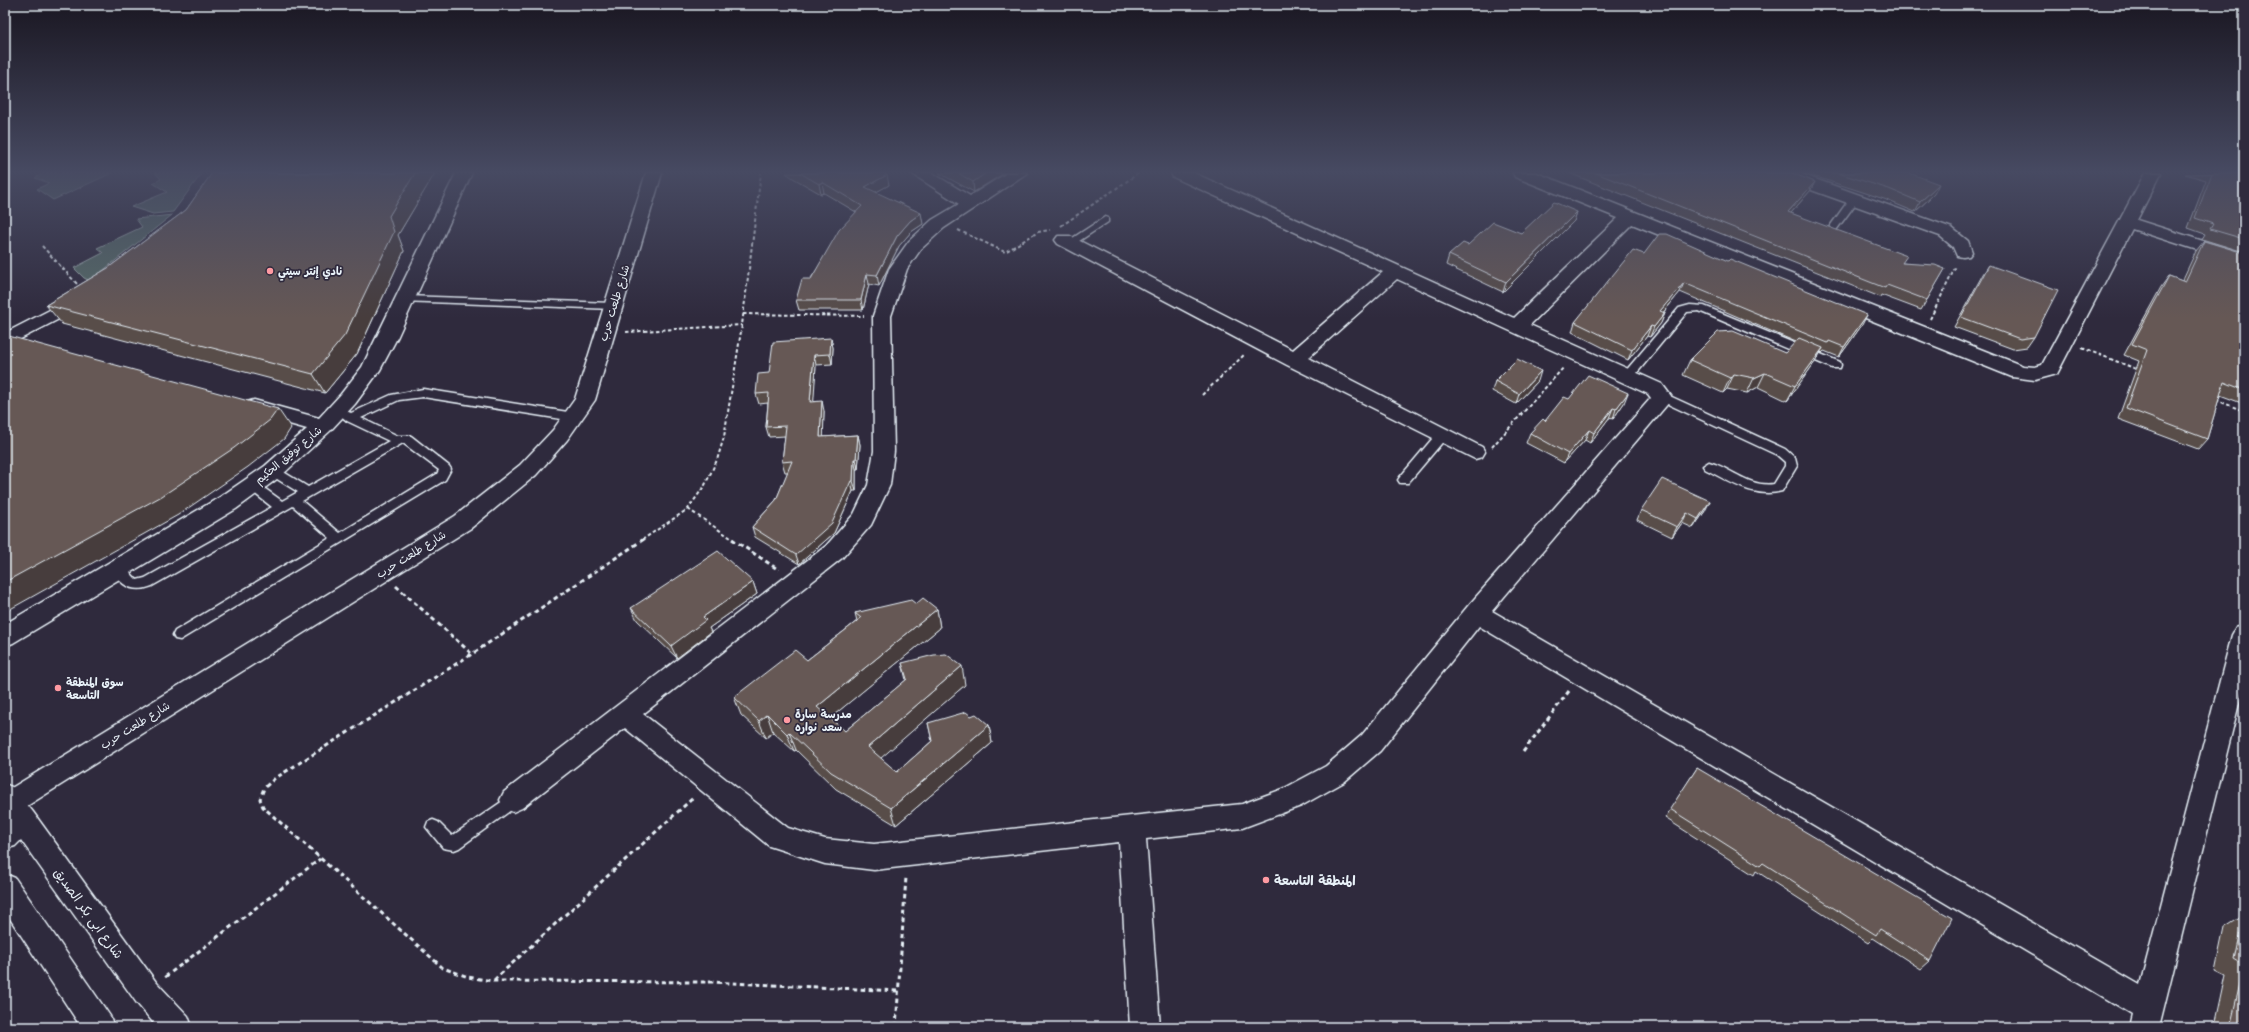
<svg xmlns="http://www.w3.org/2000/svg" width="2249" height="1032" viewBox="0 0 2249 1032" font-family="Mali,'Playpen Sans Arabic',sans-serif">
  <rect width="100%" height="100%" fill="#2f2a3d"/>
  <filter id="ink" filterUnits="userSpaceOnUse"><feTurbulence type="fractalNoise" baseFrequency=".025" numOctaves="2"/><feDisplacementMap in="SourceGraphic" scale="8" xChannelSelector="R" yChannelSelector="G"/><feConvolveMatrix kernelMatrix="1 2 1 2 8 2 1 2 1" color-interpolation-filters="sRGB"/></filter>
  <g filter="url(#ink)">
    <g fill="#566b66" stroke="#9faeaf">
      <polygon points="43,173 112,173 53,200 37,189 49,183 35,178"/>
      <polygon points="155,173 202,173 173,212 153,214 131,207 167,192 153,183 161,179"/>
      <polygon points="172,215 90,281 84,278 74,268 103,253 97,248 142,227 136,219"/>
    </g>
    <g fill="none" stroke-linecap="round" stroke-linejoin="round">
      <g stroke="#e8f1f8" stroke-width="3">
        <g id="service">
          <polygon points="1854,196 1859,199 1834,233 1828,233 1828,229 1851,197"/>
          <polygon points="1105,217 1108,218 1108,222 1073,245 1070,246 1065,243"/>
          <polygon points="405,296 613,303 618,306 613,309 401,301 400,299"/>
          <polygon points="1690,305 1704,306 1840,362 1841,365 1840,368 1832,368 1699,311 1687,312 1632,379 1624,379 1623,376 1624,373 1679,308"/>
          <path d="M423,389L574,413L580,417L574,421L423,397L399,400L361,418L398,436H411L449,466L451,469L445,480L180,640L175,639L173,635L175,631L330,538L293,506L152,586C134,593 121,587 112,569L114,566C123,562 130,573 137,580L145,578L272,507L249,489L247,486L249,483H257L282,501L298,492L269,474L267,471L269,468H277L308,487L389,441L347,421L340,415L346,411L351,413L391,395ZM403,443L439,470L437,474L340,533L302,501Z"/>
          <path d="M1661,392L1785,449L1795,458L1797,466L1782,491C1754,499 1729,481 1705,469L1703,466L1709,462C1731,468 1750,488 1774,484L1785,466V462L1777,455L1657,399L1656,396Z"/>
          <polygon points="1442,431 1446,432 1448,435 1446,438 1408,483 1400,483 1398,480 1400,477 1438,432"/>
          <polygon points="513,794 518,795 520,800 518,805 459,848 454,850 443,848 426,827 428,822 433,820 438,822 452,836"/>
        </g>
      </g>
      <g stroke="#e8f1f8" stroke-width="3">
        <g id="minor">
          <polygon points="456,173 472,173 398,336 380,370 355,404 330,431 281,476 236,509 13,643 5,646 5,624 220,497 265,466 307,429 247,412 244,407 247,402 254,400 319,418 341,394 362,367"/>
          <polygon points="911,173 932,173 970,196 1007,173 1027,173 944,228 921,249 907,269 891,316 894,451 890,485 871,525 842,558 643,714 788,828 825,839 874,844 1242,804 1283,789 1326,766 1362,735 1468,606 1651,398 1648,394 1397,279 1308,358 1482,447 1485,452 1482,457 1475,459 1287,365 1058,244 1055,240 1058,236 1070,236 1293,350 1383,272 1173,177 1171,173 1194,173 1514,318 1618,218 1515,177 1513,173 1537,173 2023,366 2035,367 2042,365 2145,173 2161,173 2137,220 2244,254 2244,265 2132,229 2057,374 2035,380 2012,377 1632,224 1530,325 1662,384 1671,396 1671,400 1492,611 2140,985 2232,635 2236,628 2244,625 2244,683 2159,1027 2129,1027 2132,1014 1479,626 1380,751 1344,782 1301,806 1242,828 1146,839 1160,1027 1130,1027 1119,842 874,870 825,864 769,846 625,728 522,808 513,812 504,808 500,800 504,792 826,546 854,514 868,485 874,451 873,316 889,269 909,241 932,220 959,204"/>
          <polygon points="1773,173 1798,173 1952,228 1968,241 1972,252 1969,256 1963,257 1957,256 1953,247 1940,236 1775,177"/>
        </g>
      </g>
      <g stroke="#e8f1f8" stroke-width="3">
        <g id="tertiary">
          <polygon points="646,173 662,173 595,400 567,440 536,475 471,528 19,811 10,815 5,813 5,792 455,516 520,465 553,430 575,399"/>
          <polygon points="81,294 88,296 90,300 88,304 5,347 5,333"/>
        </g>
      </g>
      <g stroke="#e8f1f8" stroke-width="3">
        <g id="secondary">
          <polygon points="5,784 14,788 33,812 156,982 188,1016 192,1027 157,1027 136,1002 21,840 15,846 5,849"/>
          <polygon points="5,874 15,878 110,1016 114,1027 81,1027 5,911"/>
        </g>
      </g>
      <g stroke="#e8f1f8" stroke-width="2" stroke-dasharray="3.5 2.5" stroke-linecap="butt">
        <polyline points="1061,226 1139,173"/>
        <polyline points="958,230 1005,252 1038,232 1050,230"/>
        <polyline points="42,246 78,285"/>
        <polyline points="743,314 864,316"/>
        <polyline points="1930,319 1956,266"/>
        <polyline points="626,332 742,325"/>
        <polyline points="2082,348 2139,370"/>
        <polyline points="1202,395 1245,354"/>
        <polyline points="2216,400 2244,411"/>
        <polyline points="1492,447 1564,367"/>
        <polyline points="688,509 734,540"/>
        <polyline points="642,540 688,509 705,485 717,460 724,437 742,325 761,173"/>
      </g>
      <g stroke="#e8f1f8" stroke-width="3" stroke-dasharray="4.5 3.5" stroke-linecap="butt">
        <polyline points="644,539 472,654 274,779 264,788 260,799 263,807 443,968 468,977 493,981 711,982 899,991"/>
        <polyline points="732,539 779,570"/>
        <polyline points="396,586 472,654"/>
        <polyline points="1523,752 1569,691"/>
        <polyline points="165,977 320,859"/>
        <polyline points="494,980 694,797"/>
        <polyline points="896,1027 906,877"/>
      </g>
      <use href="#service" fill="#2f2a3d" fill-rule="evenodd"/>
      <use href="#minor" fill="#2f2a3d" fill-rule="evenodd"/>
      <use href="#tertiary" fill="#2f2a3d" fill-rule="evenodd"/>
      <use href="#secondary" fill="#2f2a3d" fill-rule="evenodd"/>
    </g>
    <g fill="#584d49" stroke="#e8f1f8">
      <polygon points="212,173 435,173 398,235 404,251 357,354 325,393 62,324 46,305 108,268 186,210"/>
      <polygon points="786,173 884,173 889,185 876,192 923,224 911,232 899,246 879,286 869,284 863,310 799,310 796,300 856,212 824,193 821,194 793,178"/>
      <polygon points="939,173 1004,173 974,192"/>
      <polygon points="1569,173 1792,173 1815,182 1810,191 1791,213 1903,263 1945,269 1921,310 1881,295 1880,297"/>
      <polygon points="1804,173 1909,173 1934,194 1915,212 1884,199"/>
      <polygon points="2244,173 2244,252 2202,239 2205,234 2188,228 2206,180 2185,174"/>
      <polygon points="1577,212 1574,221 1503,292 1446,265 1449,255 1468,245 1521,233"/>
      <polygon points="2204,241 2244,253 2244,404 2220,395 2207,439 2198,449 2118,419 2139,361 2124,355 2161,287 2169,276 2182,281 2196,251"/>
      <polygon points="1644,254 1862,325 1839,357 1824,351 1822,353 1821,352 1815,362 1787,401 1758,387 1747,393 1727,389 1723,393 1683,375 1690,360 1785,353 1796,342 1680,292 1663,313 1665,313 1661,323 1650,337 1647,336 1628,360 1572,332 1575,322"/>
      <polygon points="1989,265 2034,337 2027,347 2013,349 1954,327 1983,274"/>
      <polygon points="831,338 833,348 832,364 816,365 813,402 824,411 823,437 858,435 860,445 858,469 856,469 856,491 853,491 834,533 799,564 755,537 752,527 776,500 788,472 785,472 782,462 785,436 769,437 766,427 768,403 759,404 756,394"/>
      <polygon points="1495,381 1538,381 1516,404 1492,391"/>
      <polygon points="1569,399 1624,403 1613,419 1609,418 1590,443 1585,440 1564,463 1526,443 1530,433 1545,421"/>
      <polygon points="1641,510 1705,511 1693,528 1682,523 1672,537 1637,520"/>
      <polygon points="753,582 757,594 709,628 711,632 677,658 637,620 631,608"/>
      <polygon points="916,604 937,609 940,628 830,718 845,731 906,680 902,663 965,685 880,758 897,772 932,741 928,723 971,716 989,725 992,743 896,825 836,789 796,750 794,751 773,732 766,738 741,715 734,697 807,660 857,621 855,613"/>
      <polygon points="1697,768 1930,961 1921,969 1873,938 1868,943 1756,871 1754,875 1665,818"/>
      <polygon points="2244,910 2244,1027 2214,1027 2225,976 2215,971 2224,928 2243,916"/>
    </g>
    <g fill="#473e3c" stroke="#e8f1f8">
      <polygon points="415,173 435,173 398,235 404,251 357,354 325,393 313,374 389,216"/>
      <polygon points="986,173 1004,173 974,192 973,182"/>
      <polygon points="887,175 889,185 867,197 865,187"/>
      <polygon points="822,182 824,193 821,194 819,184"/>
      <polygon points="1815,182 1810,191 1784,221 1788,212"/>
      <polygon points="1939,184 1934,194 1915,212 1920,202"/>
      <polygon points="1577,212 1574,221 1503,292 1506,282"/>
      <polygon points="921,213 923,224 911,232 899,246 879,286 877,275 897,236 910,221"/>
      <polygon points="867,274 869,284 863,310 861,300"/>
      <polygon points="1684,283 1680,292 1656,321 1660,311"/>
      <polygon points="1665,313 1661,323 1650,337 1654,327"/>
      <polygon points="1867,315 1862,325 1839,357 1844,347"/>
      <polygon points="1651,326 1647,336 1628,360 1632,350"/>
      <polygon points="831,338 833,348 832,364 830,354"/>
      <polygon points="1823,348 1815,362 1787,401 1795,386"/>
      <polygon points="814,355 816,365 813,412 810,402"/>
      <polygon points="1541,371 1538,381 1516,404 1519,394"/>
      <polygon points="1765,373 1758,387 1747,393 1754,378"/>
      <polygon points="1734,374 1727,389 1723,393 1730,378"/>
      <polygon points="1628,393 1624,403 1613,419 1616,409"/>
      <polygon points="822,401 824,411 823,447 820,437"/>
      <polygon points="1613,408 1609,418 1590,443 1594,433"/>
      <polygon points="278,409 291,428 284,439 248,467 178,515 5,612 5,582"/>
      <polygon points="1589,430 1585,440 1564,463 1568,454"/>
      <polygon points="858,435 860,445 858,469 856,459"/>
      <polygon points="854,459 856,469 856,491 853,481"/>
      <polygon points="851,481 853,491 834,533 799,564 796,555"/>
      <polygon points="1710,501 1705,511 1693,528 1698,519"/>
      <polygon points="1687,513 1682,523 1672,537 1677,527"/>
      <polygon points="753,582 757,594 709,628 711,632 677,658 671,646 703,617"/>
      <polygon points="937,609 940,628 823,724 817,707"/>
      <polygon points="962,666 965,685 873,765 868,747"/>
      <polygon points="767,714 773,732 766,738 759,721"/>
      <polygon points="989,725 992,743 896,825 891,808"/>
      <polygon points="789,732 796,750 794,751 787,734"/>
    </g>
    <g fill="#665955" stroke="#e8f1f8">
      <polygon points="212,173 415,173 389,216 394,232 345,335 313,374 46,305 108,268 186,210"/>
      <polygon points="800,173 884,173 887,175 865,187 921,213 910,221 897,236 877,275 867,274 861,300 796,300 802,279 811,279 839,230 862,206 822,182 819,184"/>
      <polygon points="958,173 986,173 973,182"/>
      <polygon points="1596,173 1792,173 1815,182 1788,212 1907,256 1902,263 1935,265 1945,269 1927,300 1887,285 1885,288"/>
      <polygon points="1838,173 1909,173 1939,184 1920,202 1889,189"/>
      <polygon points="2212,173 2244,173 2244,239 2210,229 2213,224 2195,218"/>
      <polygon points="1554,202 1577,212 1506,282 1449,255 1463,243 1468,245 1493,222 1521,233"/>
      <polygon points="1659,234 1667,234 1728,261 1730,259 1867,315 1844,347 1829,341 1828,343 1684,283 1660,311 1665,313 1654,327 1651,326 1632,350 1575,322 1633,250 1644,254"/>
      <polygon points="2204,241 2244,253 2244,390 2224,382 2207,439 2126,408 2147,350 2132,344 2169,276 2185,282"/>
      <polygon points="1989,265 2058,290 2034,337 2020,339 1961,317"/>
      <polygon points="1733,331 1785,353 1799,338 1823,348 1795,386 1765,373 1754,378 1734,374 1730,378 1690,360 1718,332"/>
      <polygon points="5,335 278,409 270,420 234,448 162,496 5,582"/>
      <polygon points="831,338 830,354 814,355 810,402 822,401 820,437 858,435 856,459 854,459 853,481 851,481 832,523 796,555 752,527 776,500 792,461 782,462 786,426 766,427 769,393 756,394 758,374 769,373 773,342"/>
      <polygon points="1517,359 1541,371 1519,394 1495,381"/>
      <polygon points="1588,375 1628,393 1616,409 1613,408 1594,433 1589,430 1568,454 1530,433 1543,419 1545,421 1564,397 1569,399"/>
      <polygon points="1662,479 1710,501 1698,519 1687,513 1677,527 1641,510"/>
      <polygon points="718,551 753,582 703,617 706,620 671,646 631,608"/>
      <polygon points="923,598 937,609 817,707 845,731 907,679 902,663 934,655 946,654 962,666 868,747 897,772 932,741 928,723 966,712 971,716 976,714 989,725 891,808 831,772 789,732 787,734 767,714 759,721 734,697 795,650 807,660 861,618 855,613 911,600 916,604"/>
      <polygon points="1697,768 1952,918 1930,961 1880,929 1876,935 1763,863 1760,866 1670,809"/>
      <polygon points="2243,916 2244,917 2244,965 2234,959"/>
      <polygon points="2244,966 2244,1027 2230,1027"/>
    </g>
  </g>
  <linearGradient id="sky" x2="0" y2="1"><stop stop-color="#1a1722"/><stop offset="0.54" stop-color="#474a62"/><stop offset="1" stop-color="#474a62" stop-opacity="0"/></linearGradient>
  <rect width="2249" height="318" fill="url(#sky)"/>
  <g fill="#ff9aa2" stroke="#2f2a3d" stroke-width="1.5">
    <circle cx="270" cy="271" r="4"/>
    <circle cx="58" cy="688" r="4"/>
    <circle cx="787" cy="720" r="4"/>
    <circle cx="1266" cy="880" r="4"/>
  </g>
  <g text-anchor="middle" stroke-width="3.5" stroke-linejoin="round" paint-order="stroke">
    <g font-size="11" font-weight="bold" fill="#e8f1f8" stroke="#2f2a3d" text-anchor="start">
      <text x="278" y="275">نادي إنتر سيتي</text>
      <text x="66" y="686">سوق المنطقة<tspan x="66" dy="13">التاسعة</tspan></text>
      <text x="795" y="718">مدرسة سارة<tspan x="795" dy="13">سعد نواره</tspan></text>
    </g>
    <g font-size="11" fill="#e8f1f8" stroke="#2f2a3d">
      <text transform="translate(614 303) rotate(-73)" y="4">شارع طلعت حرب</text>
      <text transform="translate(288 455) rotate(-40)" y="4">شارع توفيق الحكيم</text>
      <text transform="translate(411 554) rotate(-32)" y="4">شارع طلعت حرب</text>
      <text transform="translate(135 725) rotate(-32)" y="4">شارع طلعت حرب</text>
    </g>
    <g font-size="13" font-weight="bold" fill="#e8f1f8" stroke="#2f2a3d" text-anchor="start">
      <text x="1274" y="885">المنطقة التاسعة</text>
    </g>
    <g font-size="13" fill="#e8f1f8" stroke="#2f2a3d">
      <text transform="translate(89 913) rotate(54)" y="5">شارع ابى بكر الصديق</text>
    </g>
  </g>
  <rect width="2249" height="1032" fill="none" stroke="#2f2a3d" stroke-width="20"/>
  <rect x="10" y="10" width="2229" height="1012" fill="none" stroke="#e8f1f8" stroke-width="1.5" filter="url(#ink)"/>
</svg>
